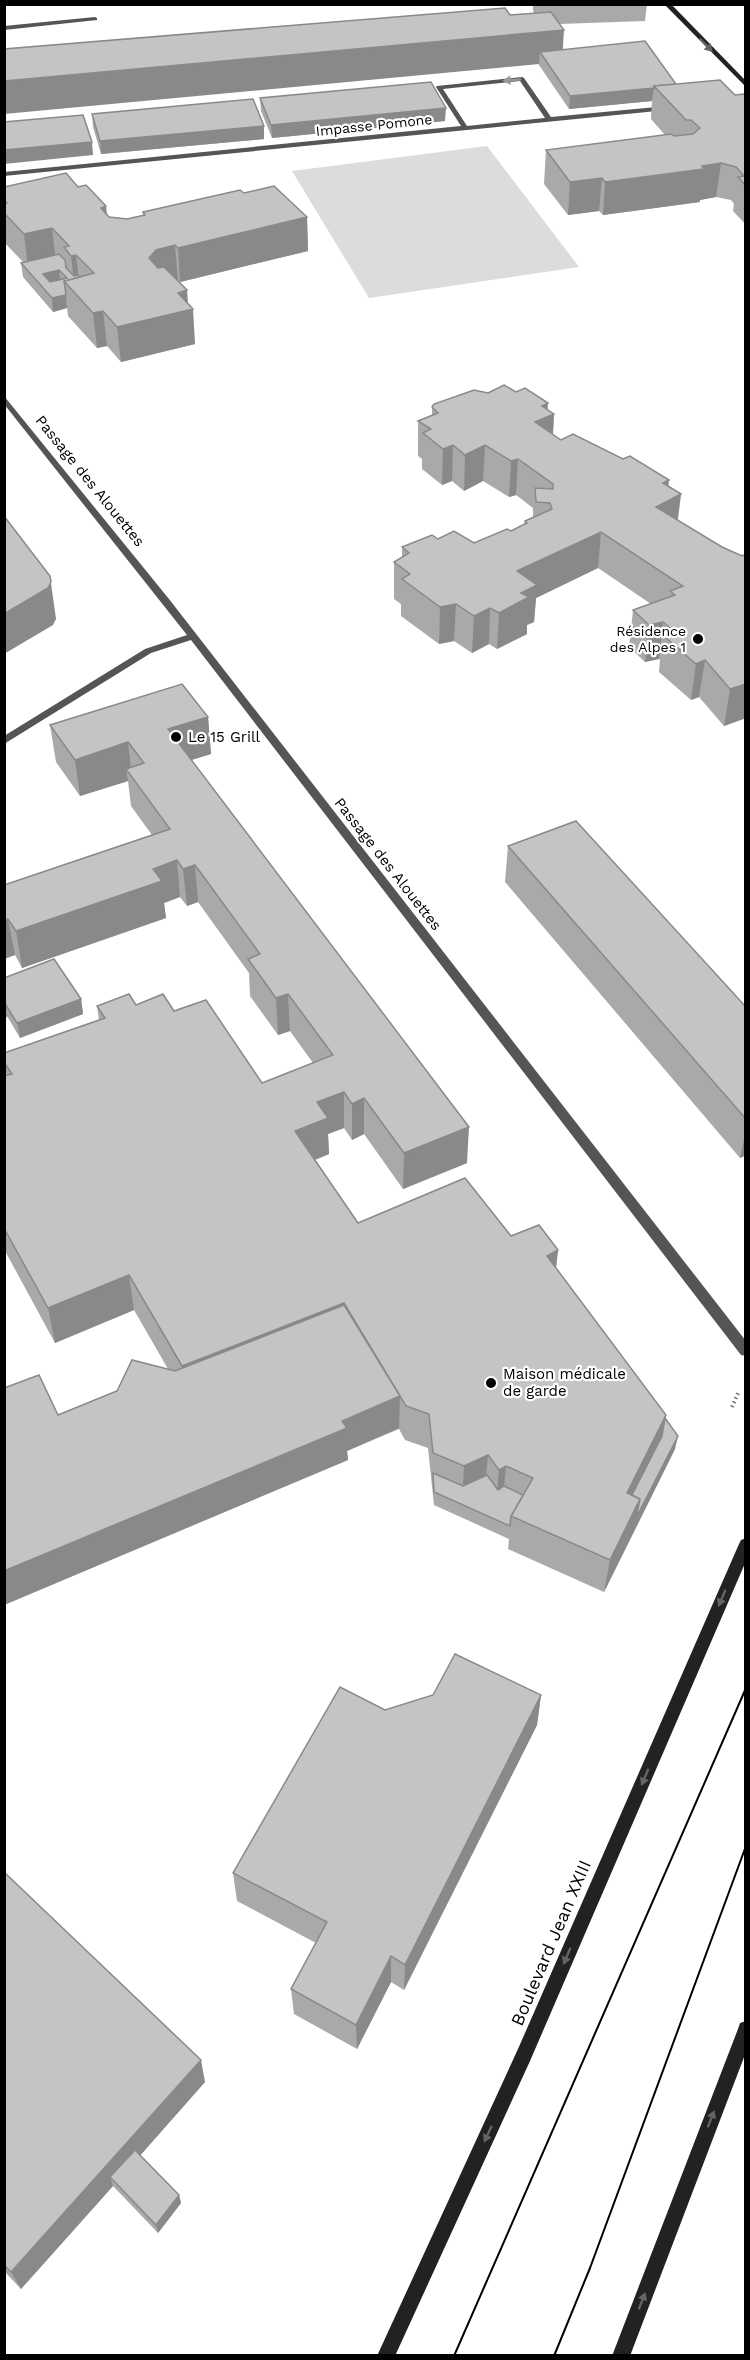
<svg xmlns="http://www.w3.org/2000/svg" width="750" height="2360" viewBox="0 0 750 2360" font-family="'Work Sans',sans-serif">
  <rect width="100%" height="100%" fill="#fff"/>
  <polygon fill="#dcdcdc" points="487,146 579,267 369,298 292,171"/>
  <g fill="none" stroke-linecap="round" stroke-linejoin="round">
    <polyline stroke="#777" stroke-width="4" stroke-dasharray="1.5 3" stroke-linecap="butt" points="732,1407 739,1391"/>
    <g fill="#555" fill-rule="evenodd">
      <polygon points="95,17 97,18 97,20 4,30 4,26"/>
      <path d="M522,77L524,78L551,117L667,106L670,108L667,110L4,176V172L461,126L436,87L437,86ZM520,81L545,118L467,126L443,89Z"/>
    </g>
    <polygon fill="#555" fill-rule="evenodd" points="4,396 169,599 746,1341 746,1356 741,1355 191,640 151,653 4,744 4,736 145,649 187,635 4,404"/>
    <g fill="#222" fill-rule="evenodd">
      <polygon points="664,4 671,4 746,81 746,87"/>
      <polygon points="746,1538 746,1561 530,2061 395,2356 377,2356 518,2049 739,1544 741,1540"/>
      <polygon points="746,2021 746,2052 630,2356 612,2356 738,2029 740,2023"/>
    </g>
    <g stroke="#000" stroke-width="2">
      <polyline points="454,2356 746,1688"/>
      <polyline points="554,2356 590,2268 746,1846"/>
    </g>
  </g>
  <g fill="#a9a9a9">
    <polygon points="496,4 523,4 523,5 497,6"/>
    <polygon points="533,4 647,4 645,21 559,24 562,50 676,84 735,95 746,96 746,225 733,211 734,204 731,200 716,197 700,200 700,202 603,215 599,211 568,215 544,184 546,150 665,135 651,119 652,101 569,109 539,65 510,15 534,13 533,10"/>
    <polygon points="260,98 445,121 272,138 261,111"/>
    <polygon points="92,114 264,126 264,139 101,154 93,127"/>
    <polygon points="4,187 78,187 109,217 127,219 143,215 143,212 244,193 307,217 308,251 180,282 178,280 177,280 187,290 188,304 195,344 121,362 107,346 97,348 68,316 67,308 53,312 23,277 21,263 23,262 4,242"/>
    <polygon points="432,407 547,409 554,414 553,434 561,440 623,459 669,480 668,486 681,494 678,520 746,718 724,726 699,697 691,700 659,672 660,660 659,659 645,662 629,647 633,610 651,604 598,568 536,598 534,622 527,625 527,634 497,649 489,644 472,653 454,641 439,644 401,616 401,604 394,599 394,562 402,558 402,547 438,539 474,543 511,531 524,524 525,521 533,517 533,508 516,495 509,497 483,481 464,491 452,481 442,485 422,469 422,459 418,456 418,421 432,415"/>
    <polygon points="208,717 211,754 191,760 467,1163 403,1189 364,1134 352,1140 344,1128 328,1134 329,1154 315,1160 358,1223 511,1236 558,1250 556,1268 666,1415 665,1418 675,1449 604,1592 508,1549 509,1539 434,1505 428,1448 405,1440 399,1429 347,1451 348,1460 4,1605 4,1388 58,1415 168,1369 134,1310 55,1343 4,1249 4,1053 99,1020 97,1006 136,1005 174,1011 262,1083 313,1063 290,1031 278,1035 250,996 249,973 198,902 187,906 180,897 164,903 166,918 22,968 15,955 4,959 4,885 152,835 131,806 128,781 80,796 56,762 50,725"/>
    <polygon points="508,846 746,1007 746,1155 740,1158 505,882"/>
    <polygon points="4,978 81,999 83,1014 20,1038 7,1016 4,1018"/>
    <polygon points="541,1695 537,1725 404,1990 391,1982 357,2049 294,2014 291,1989 316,1943 237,1901 233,1873 385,1710"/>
    <polygon points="4,1872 205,2082 140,2155 179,2195 181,2203 158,2233 113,2186 21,2289 4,2271"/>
  </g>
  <g fill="#898989">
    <polygon points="564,30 562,62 540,52 539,64 4,114 4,81"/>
    <polygon points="654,88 652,101 569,109 570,96"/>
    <polygon points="446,108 445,121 272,138 271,125"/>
    <polygon points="264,126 264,139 101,154 100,141"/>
    <polygon points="92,142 93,155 4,164 4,150"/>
    <polygon points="721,163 716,197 700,200 700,202 603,215 605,182"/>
    <polygon points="602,178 599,211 568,215 570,182"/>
    <polygon points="106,206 110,240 101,208"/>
    <polygon points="307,217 308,251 180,282 178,248"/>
    <polygon points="52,228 56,262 28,268 24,234"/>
    <polygon points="175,245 178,280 159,284 149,258 156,250"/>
    <polygon points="76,255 80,289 75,290 71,256"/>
    <polygon points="59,270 61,283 44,287 43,274"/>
    <polygon points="187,290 188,310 193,309 195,344 121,362 117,327 178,293"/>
    <polygon points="66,295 67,308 53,312 52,298"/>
    <polygon points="103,311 107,346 97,348 93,313"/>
    <polygon points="548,403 547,417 554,414 552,450 535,422 542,406"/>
    <polygon points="453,445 452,481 442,485 443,449"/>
    <polygon points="485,445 483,481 464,491 465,455"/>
    <polygon points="518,459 516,495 509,497 511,461"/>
    <polygon points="669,480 666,501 681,494 676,530 656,507 663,483"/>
    <polygon points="601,532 598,568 536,598 534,622 527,625 527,634 497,649 499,613 517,571"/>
    <polygon points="50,576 56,619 53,625 4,654 4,614"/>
    <polygon points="456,604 454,641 439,644 440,607"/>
    <polygon points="490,608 489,644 472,653 474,616"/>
    <polygon points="663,622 659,659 645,662 649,625"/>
    <polygon points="705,660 699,697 691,700 696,664"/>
    <polygon points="746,684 746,718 724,726 730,689"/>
    <polygon points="208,717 211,754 172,766 168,729"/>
    <polygon points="128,742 132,777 126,769 128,781 80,796 75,760"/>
    <polygon points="177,860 180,897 164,903 166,918 22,968 16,931 153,869"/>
    <polygon points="195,865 198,902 187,906 183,869"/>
    <polygon points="8,919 15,955 4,959 4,920"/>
    <polygon points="288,994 290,1031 278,1035 276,998"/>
    <polygon points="81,999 83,1014 20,1038 17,1023"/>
    <polygon points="4,1003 7,1017 4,1018"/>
    <polygon points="344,1092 344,1128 328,1134 329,1154 297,1167 295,1131 317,1102"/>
    <polygon points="364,1098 364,1134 352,1140 352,1104"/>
    <polygon points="469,1127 467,1163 403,1189 404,1153"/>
    <polygon points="746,1131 746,1155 740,1158"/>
    <polygon points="558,1250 554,1285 547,1256"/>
    <polygon points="129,1275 134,1310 55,1343 48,1308"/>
    <polygon points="344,1303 344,1338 186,1401 182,1366"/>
    <polygon points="400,1396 399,1428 347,1451 348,1460 4,1605 4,1571 342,1421"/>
    <polygon points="666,1415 659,1449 627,1514 627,1493"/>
    <polygon points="678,1436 675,1449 604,1592 610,1560 640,1499"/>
    <polygon points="488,1455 485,1488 462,1500 464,1466"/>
    <polygon points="506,1466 503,1499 496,1503 499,1470"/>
    <polygon points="541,1695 537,1725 404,1990 405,1965"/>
    <polygon points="391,1956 391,1982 357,2049 356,2025"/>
    <polygon points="201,2060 205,2082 116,2183 110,2177 113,2186 21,2289 11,2272"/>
    <polygon points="179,2195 181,2203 158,2233 156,2225"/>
  </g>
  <g fill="#c4c4c4" stroke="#898989" stroke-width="1.5" fill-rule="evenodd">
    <polygon points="505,8 510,15 551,12 564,30 4,81 4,49"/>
    <polygon points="645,41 676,84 654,86 654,88 570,96 540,52"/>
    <polygon points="720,80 735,95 744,94 746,96 746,186 738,177 744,176 736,167 721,163 702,166 704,169 605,182 602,178 570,182 546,150 671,134 674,136 693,134 700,128 691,120 686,120 654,86"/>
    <polygon points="431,82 446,108 271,125 260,98"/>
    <polygon points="253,99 264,126 100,141 92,114"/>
    <polygon points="83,115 92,142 4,150 4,122"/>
    <polygon points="66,173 78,187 86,185 106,206 101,208 109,217 127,219 145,215 143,212 240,190 244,193 274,186 307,217 178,248 175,245 156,250 149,258 158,268 164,267 187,290 178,293 193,309 117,327 103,311 93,313 64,281 94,273 76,255 71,256 64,247 69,246 52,228 24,234 4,213 4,204 7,203 4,200 4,187"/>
    <path d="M59,254L65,260L66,268L74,276L78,275L80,277L64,281L66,295L52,298L21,263ZM59,270L67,278L50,282L43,274Z"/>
    <polygon points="504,385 516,392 525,388 548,403 542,406 554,414 535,422 561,440 573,434 623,459 630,456 669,480 663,483 681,494 656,507 722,547 742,556 746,554 746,684 730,689 705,660 696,664 664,636 674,631 663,622 649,625 633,610 675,595 670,591 683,586 601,532 517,571 537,585 521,593 529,597 499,613 490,608 474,616 456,604 440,607 402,579 410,574 394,562 409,553 402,547 432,535 438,539 454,531 474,543 507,529 511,531 527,523 525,521 552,509 550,503 536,502 535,488 553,489 553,484 518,459 511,461 485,445 465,455 453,445 443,449 423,433 431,429 418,421 438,413 432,407 434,404 474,390 488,393"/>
    <polygon points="4,516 50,576 51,582 48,588 4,614"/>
    <polygon points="182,684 208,717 168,729 469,1127 404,1153 364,1098 352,1104 344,1092 317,1102 328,1118 295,1131 358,1223 465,1178 511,1236 539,1225 558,1250 547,1256 666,1415 627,1493 640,1499 610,1560 511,1516 533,1478 506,1466 499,1470 488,1455 464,1466 433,1453 429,1414 406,1406 344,1303 182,1366 129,1275 48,1308 4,1228 4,1076 12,1074 4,1062 4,1053 105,1018 97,1006 129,994 136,1005 163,994 174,1011 206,1000 262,1083 333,1055 288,994 276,998 248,959 260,954 195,865 183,869 177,860 153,869 162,881 16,931 8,919 4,920 4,885 170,829 126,769 144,763 128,742 75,760 50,725"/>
    <polygon points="576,821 746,1007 746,1119 508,846"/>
    <polygon points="54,959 81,999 17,1023 4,1002 4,978"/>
    <polygon points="344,1305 400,1396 342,1421 347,1428 4,1571 4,1388 39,1375 58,1415 117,1391 132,1360 175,1371"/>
    <polygon points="665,1418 678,1436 636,1518 640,1499 632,1495 662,1436"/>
    <polygon points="433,1473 463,1486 487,1475 498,1490 504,1486 523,1495 511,1516 510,1526 434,1492"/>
    <polygon points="455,1654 541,1695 405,1965 391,1956 356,2025 291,1989 327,1922 233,1873 340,1687 385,1710 433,1695"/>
    <polygon points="4,1872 201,2060 11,2272 4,2265"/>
    <polygon points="135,2150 179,2195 156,2225 110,2177"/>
  </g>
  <defs><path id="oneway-solid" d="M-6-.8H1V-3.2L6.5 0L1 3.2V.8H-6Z" transform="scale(1.5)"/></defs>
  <g fill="#646464">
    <use href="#oneway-solid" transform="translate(706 45) rotate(46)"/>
    <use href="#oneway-solid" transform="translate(722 1598) rotate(113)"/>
    <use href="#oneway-solid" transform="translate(645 1777) rotate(113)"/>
    <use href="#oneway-solid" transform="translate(567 1956) rotate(113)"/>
    <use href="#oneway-solid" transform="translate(711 2119) rotate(-69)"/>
    <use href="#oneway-solid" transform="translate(488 2134) rotate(115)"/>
    <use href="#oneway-solid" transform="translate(642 2301) rotate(-69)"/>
  </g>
  <use fill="#999" href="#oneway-solid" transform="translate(512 80) rotate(176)"/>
  <g fill="#000" stroke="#fff" stroke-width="2">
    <circle cx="698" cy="639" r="6"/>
    <circle cx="176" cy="737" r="6"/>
    <circle cx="491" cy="1383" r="6"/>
  </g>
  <g text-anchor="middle" stroke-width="4.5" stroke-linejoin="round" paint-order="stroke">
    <g font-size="14" fill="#000" stroke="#fff">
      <text transform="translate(374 125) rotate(-6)" y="5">Impasse Pomone</text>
    </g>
    <g font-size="14" fill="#000" stroke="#fff" text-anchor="end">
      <text x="686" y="636">Résidence<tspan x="686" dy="16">des Alpes 1</tspan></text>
    </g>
    <g font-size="15" fill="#000" stroke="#fff">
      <text transform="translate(90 481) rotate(51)" y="5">Passage des Alouettes</text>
      <text transform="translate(388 864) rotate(52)" y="5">Passage des Alouettes</text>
    </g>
    <g font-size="15" fill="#000" stroke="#fff" text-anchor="start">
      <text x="188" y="742">Le 15 Grill</text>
      <text x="503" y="1379">Maison médicale<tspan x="503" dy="17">de garde</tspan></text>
    </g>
    <g font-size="18" fill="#000" stroke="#fff">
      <text transform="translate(551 1943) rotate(-67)" y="6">Boulevard Jean XXIII</text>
    </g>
  </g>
  <rect width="750" height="2360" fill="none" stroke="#000000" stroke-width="12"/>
</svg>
